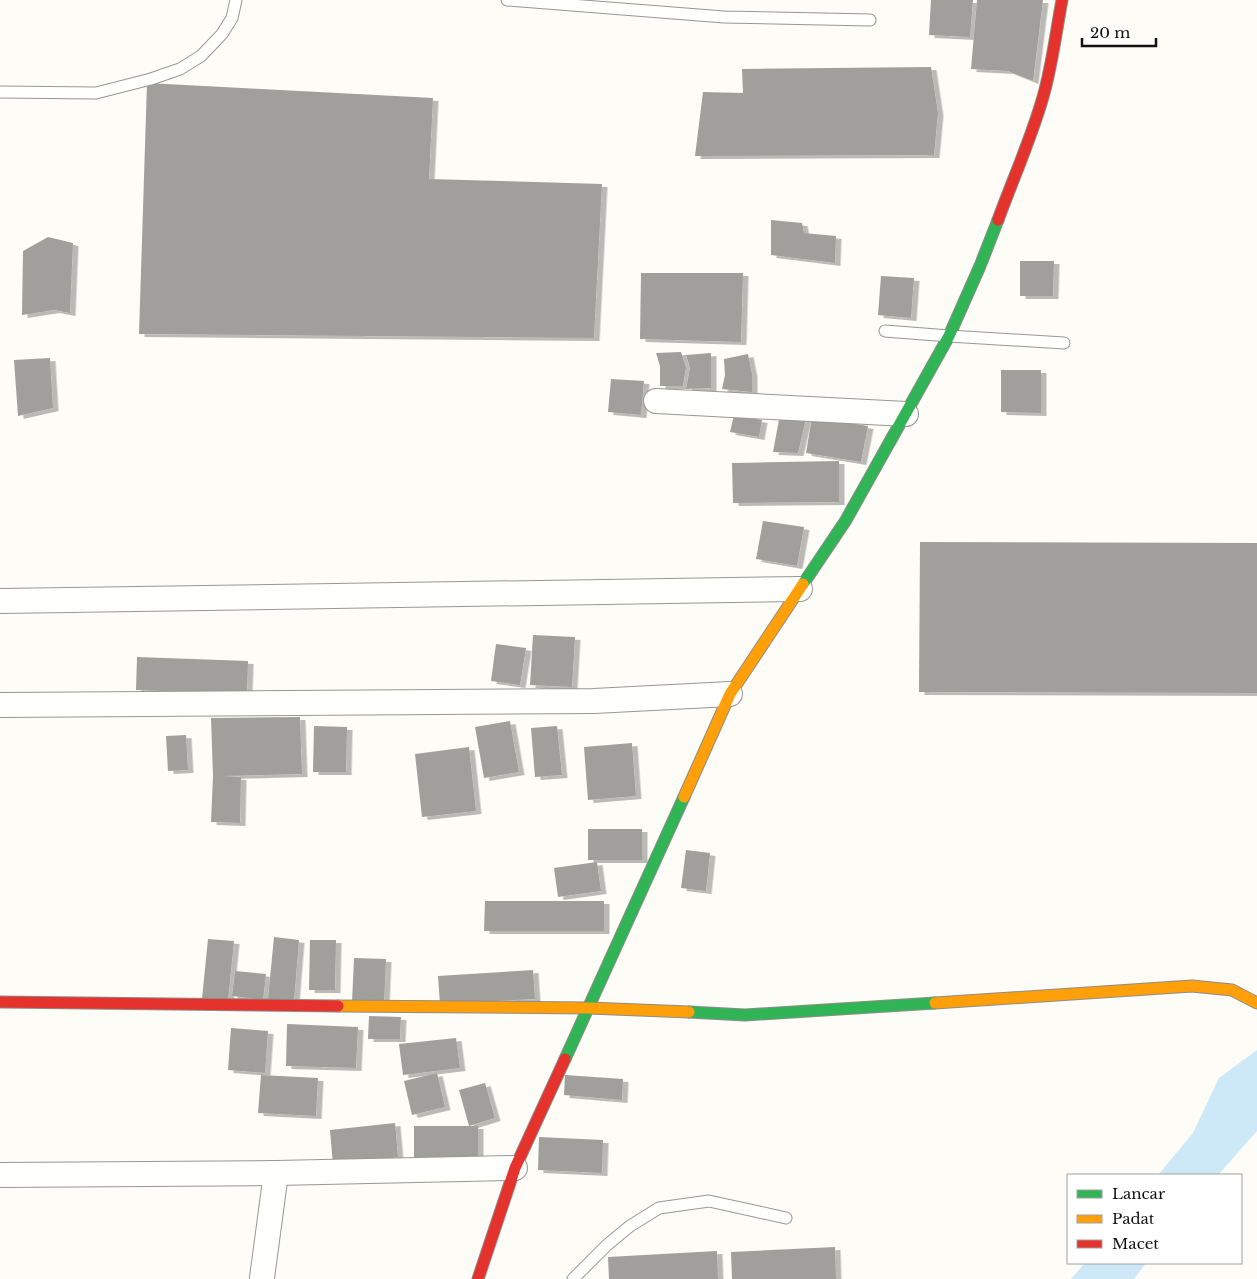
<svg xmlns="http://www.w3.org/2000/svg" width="1257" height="1279" viewBox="0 0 1257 1279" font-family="'Libre Baskerville',serif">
  <defs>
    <filter id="shadow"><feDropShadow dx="5.5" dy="3" stdDeviation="0" flood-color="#0004"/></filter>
  </defs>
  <rect width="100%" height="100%" fill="#fdfcf7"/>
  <g fill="#cde8f7">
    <polygon points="1257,1050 1257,1131 1218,1175 1158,1175 1193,1133 1219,1078"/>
    <polygon points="1085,1263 1146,1263 1134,1279 1071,1279"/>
  </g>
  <g fill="#a19f9c" filter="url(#shadow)">
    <polygon points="931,0 973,0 970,37 929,35"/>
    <polygon points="977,0 1043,0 1033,81 1008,71 971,69"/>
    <polygon points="931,67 938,113 934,155 695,156 703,92 743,93 742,69"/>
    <polygon points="147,83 433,98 429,179 602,184 594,338 139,334"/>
    <polygon points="771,220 802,223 804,233 836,236 835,263 771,255"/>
    <polygon points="48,237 73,243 70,313 54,310 22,315 23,251"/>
    <polygon points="1020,261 1054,261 1053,296 1020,296"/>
    <polygon points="641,273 743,273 741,342 640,339"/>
    <polygon points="881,276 914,278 911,318 878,315"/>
    <polygon points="681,352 686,367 683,386 660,386 660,366 656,353"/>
    <polygon points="711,353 711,388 686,389 690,368 686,355"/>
    <polygon points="748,354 752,374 752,392 722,389 725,375 724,359"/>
    <polygon points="50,358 53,408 18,416 14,360"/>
    <polygon points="1001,370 1041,370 1041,413 1001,412"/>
    <polygon points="611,379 644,381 641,415 608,412"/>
    <polygon points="780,414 806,419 798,453 773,452"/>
    <polygon points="734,415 762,420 759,437 730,432"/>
    <polygon points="812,417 868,426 861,462 806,453"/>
    <polygon points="839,461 839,502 733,503 732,463"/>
    <polygon points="763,521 804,527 797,566 756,559"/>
    <polygon points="920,542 1257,543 1257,693 919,692"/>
    <polygon points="533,635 575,637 572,687 530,685"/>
    <polygon points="496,644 526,648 520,685 491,681"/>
    <polygon points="137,657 248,661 247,694 136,690"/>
    <polygon points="300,717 302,774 223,776 241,777 240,823 211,822 213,776 211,718"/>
    <polygon points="510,721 519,772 484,778 475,727"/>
    <polygon points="314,726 347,727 346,772 313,772"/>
    <polygon points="557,726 562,775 535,777 531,728"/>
    <polygon points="186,735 188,770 168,771 166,736"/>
    <polygon points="632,743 636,796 588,800 584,747"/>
    <polygon points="469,747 476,811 422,817 415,754"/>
    <rect x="588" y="829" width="54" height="31"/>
    <polygon points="686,850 710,853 706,891 681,888"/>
    <polygon points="597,862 601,891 558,897 554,868"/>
    <polygon points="485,901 604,901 604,931 484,931"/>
    <polygon points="274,937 299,940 294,1001 268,999"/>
    <polygon points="208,939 234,941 228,1001 202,999"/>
    <polygon points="310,940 336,940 335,990 309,990"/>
    <polygon points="354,958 386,959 384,1004 352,1002"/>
    <polygon points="533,970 535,999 440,1004 438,976"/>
    <polygon points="235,971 266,974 263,1000 232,996"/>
    <polygon points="369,1016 401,1017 400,1039 368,1039"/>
    <polygon points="287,1024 358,1027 356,1068 286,1066"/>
    <polygon points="231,1028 268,1031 265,1073 228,1070"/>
    <polygon points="456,1038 460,1068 403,1075 399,1044"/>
    <polygon points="437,1073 445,1107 412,1115 404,1081"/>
    <polygon points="261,1075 318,1078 316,1116 258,1113"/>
    <polygon points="565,1075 623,1079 622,1100 564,1095"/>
    <polygon points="485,1083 495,1118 469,1126 459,1090"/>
    <polygon points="395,1123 398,1157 333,1165 330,1130"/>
    <rect x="414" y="1126" width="64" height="40"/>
    <polygon points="539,1137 603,1140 602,1173 538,1170"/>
    <polygon points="835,1247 836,1279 732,1279 731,1252"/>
    <polygon points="717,1251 718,1279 609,1279 608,1257"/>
  </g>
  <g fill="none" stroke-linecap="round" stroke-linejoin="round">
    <g stroke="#979795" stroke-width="13">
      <g id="lane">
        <polyline points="507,0 724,17 870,20"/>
        <polyline points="0,92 96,93 151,79 180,69 201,56 222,34 232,18 236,0"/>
        <polyline points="885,331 949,336 1064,343"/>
        <polyline points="573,1279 607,1245 630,1226 659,1208 709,1201 786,1218"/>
      </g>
    </g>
    <g stroke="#979795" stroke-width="26">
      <g id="street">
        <polyline points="656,401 906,414"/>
        <polyline points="0,601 800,589"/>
        <polyline points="0,705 594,701 730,694"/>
        <polyline points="0,1175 276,1173 515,1168"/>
        <polyline points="262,1278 276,1173"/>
      </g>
    </g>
    <g stroke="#8e8d8b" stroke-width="13">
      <g id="fast">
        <polyline points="803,584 846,520 949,336 980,266 998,220"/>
        <polyline points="689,1012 745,1015 935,1003"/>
        <polyline points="565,1059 684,797"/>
      </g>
    </g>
    <g stroke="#8e8d8b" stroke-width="13">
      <g id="slow">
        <polyline points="684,797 730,694 803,584"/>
        <polyline points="935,1003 1192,986 1232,990 1257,1003"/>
        <polyline points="338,1006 589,1008 689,1012"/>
      </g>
    </g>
    <g stroke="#8e8d8b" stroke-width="13">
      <g id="jam">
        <path d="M998,220C1013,179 1031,139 1043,97C1052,66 1056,32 1062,0"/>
        <polyline points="0,1002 338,1006"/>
        <polyline points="478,1279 515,1168 565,1059"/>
      </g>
    </g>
    <use href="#lane" stroke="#fffffe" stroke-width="11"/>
    <use href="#street" stroke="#fffffe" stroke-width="24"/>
    <use href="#fast" stroke="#30b455" stroke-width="11"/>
    <use href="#slow" stroke="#ff9f0a" stroke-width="11"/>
    <use href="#jam" stroke="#e5322d" stroke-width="11"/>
  </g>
  <rect x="1067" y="1174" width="175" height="90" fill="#ffffff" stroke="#a0a0a0"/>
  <rect x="1077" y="1190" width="25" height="8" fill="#30b455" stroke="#a0a0a0"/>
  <text x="1112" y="1199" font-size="15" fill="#111111">Lancar</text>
  <rect x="1077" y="1215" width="25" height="8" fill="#ff9f0a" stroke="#a0a0a0"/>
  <text x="1112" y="1224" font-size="15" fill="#111111">Padat</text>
  <rect x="1077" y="1240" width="25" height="8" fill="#e5322d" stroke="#a0a0a0"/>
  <text x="1112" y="1249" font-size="15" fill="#111111">Macet</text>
  <path d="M1082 38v8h74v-8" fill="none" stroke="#111111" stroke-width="2.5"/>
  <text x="1090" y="38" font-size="15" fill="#111111" stroke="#ffffff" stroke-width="4" paint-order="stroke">20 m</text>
</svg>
